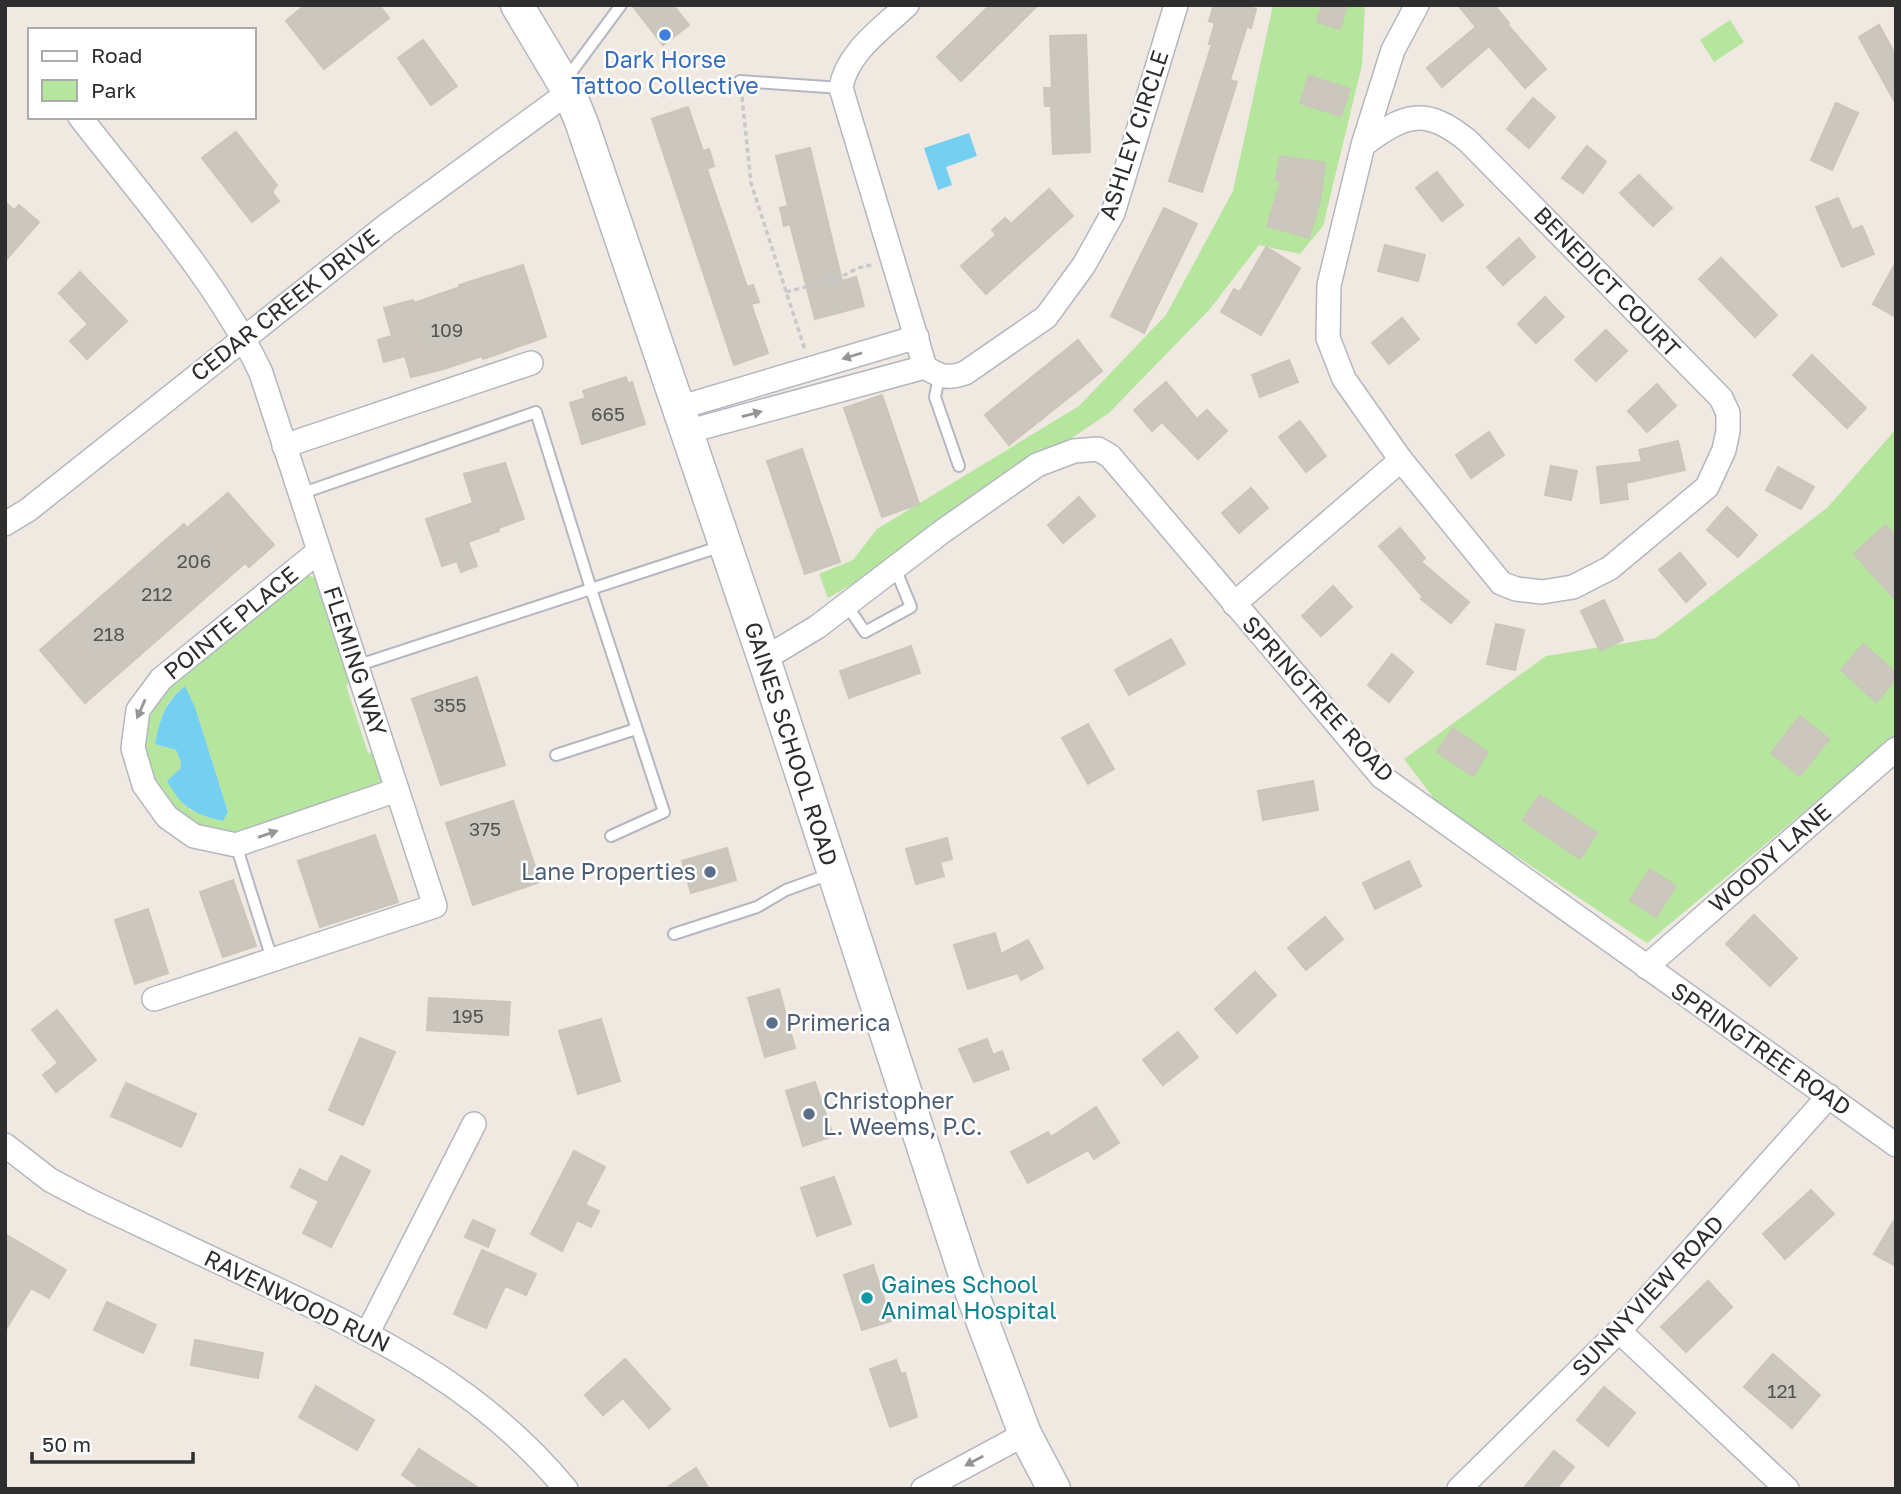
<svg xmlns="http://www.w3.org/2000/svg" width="1901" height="1494" viewBox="0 0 1901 1494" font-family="'Golos Text',sans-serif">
  <rect width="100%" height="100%" fill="#efe9e1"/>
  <g fill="#b6e59e" fill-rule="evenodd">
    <polygon points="1273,5 1365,5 1362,65 1323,226 1300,254 1259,245 1210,309 1109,413 869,574 828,598 819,574 853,560 877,529 1079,406 1166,315 1233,191"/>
    <polygon points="1730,20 1744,42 1714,62 1700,40"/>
    <polygon points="1896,429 1896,735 1647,943 1438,804 1404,759 1546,656 1656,638 1827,508"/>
    <path d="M303,574L313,577L319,584L350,683L346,685L368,753L374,752L383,783L381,787L233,835L187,823L152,787L142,748L147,717L160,691ZM185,686L195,707L228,812L223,821L190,810L176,774L180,769L181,762L176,750L155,744C160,719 164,702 185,686Z"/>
  </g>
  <g fill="#75cff0">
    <polygon points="969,133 977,156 946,167 952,185 938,190 924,148"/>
    <path d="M185,686L195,707L228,812L223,821C194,814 182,808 167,781L180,769L181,762L176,750L155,744C160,719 164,703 185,686Z"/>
  </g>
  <g fill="#cbc7bf" stroke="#cbc5ba" stroke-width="2">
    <polygon points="305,5 379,5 389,18 324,69 286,21"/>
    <polygon points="632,5 673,5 689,25 663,45"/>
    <polygon points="990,5 1038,5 961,81 937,57"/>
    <polygon points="1214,5 1244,5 1256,9 1251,28 1247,26 1230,80 1237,82 1202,192 1169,181 1212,44 1209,44 1215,23 1209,21"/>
    <polygon points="1322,5 1347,5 1340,29 1317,22"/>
    <polygon points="1458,5 1494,5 1509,23 1507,24 1546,69 1525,88 1489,46 1442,87 1427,68 1476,27"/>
    <polygon points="1879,25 1896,56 1896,104 1859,37"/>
    <polygon points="1086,35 1090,152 1053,154 1051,106 1045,106 1044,88 1052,88 1050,36"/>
    <polygon points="423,40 457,86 431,105 398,58"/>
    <polygon points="1309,76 1350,89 1341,116 1300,103"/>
    <polygon points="1533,98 1555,117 1529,148 1507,129"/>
    <polygon points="1836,103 1858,113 1832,170 1811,160"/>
    <polygon points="688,107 703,151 709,149 714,166 707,169 747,287 753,285 759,302 751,304 768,353 734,365 652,119"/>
    <polygon points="236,132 277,185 272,192 279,201 252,222 202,158"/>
    <polygon points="1587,146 1606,162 1583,193 1562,178"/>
    <polygon points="810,148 842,281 856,277 864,306 815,319 790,224 784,226 780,208 788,206 776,156"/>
    <polygon points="1280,156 1325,163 1320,201 1309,238 1267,226 1281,181 1276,180"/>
    <polygon points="1437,172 1463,205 1442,221 1416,188"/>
    <polygon points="1639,175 1672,208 1653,226 1620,193"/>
    <polygon points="1049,189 1073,216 986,294 961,266 996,235 992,230 1005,218 1011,224"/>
    <polygon points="1838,198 1852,230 1862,226 1874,254 1842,267 1816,207"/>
    <polygon points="5,202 14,210 19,205 39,222 5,261"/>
    <polygon points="1164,208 1197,224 1144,333 1111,316"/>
    <polygon points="1519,238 1535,257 1503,285 1487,267"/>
    <polygon points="1385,245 1425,255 1418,281 1378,271"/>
    <polygon points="1266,247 1300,268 1261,335 1221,312 1234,289 1240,292"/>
    <polygon points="1721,258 1777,315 1755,337 1699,279"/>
    <polygon points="1896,262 1896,317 1873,304"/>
    <polygon points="523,265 546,337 483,359 482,356 444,369 411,377 405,356 384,362 378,340 392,336 384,308 413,300 414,303 460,287 459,285"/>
    <polygon points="80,272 127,321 87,359 70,341 88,324 59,293"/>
    <polygon points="1545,297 1564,317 1536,343 1518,324"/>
    <polygon points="1402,318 1419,339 1389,364 1372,343"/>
    <polygon points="1606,330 1627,351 1596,381 1575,360"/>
    <polygon points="1078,340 1102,371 1009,445 985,415"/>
    <polygon points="1812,355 1866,408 1847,428 1793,375"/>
    <polygon points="1289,360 1298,382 1260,397 1252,375"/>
    <polygon points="626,377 628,384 632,382 645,424 582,444 570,403 586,398 583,391"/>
    <polygon points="1166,382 1197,419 1207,410 1227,431 1198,459 1162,422 1152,431 1134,410"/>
    <polygon points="1657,384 1676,406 1647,432 1628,411"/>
    <polygon points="882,395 919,504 882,517 844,408"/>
    <polygon points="1300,421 1326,456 1306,472 1279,437"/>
    <polygon points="1489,432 1504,455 1471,478 1456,455"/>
    <polygon points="1678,441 1685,470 1626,483 1628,499 1601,503 1597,467 1642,462 1639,450"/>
    <polygon points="802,449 840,562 805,574 767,461"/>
    <polygon points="505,463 524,519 498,528 499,531 468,542 477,566 461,572 457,561 442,566 426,519 473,503 464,474"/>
    <polygon points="1551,466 1577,471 1571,500 1545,495"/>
    <polygon points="1778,467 1814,487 1801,509 1766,490"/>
    <polygon points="1251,488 1268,508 1239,533 1222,513"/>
    <polygon points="228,493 274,545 249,567 245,563 85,703 40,650 184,524 187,528"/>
    <polygon points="1079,497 1095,516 1063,543 1048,525"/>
    <polygon points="1727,507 1757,535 1738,557 1707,530"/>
    <polygon points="1885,525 1896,536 1896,600 1854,554"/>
    <polygon points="1400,528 1425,558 1421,562 1469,602 1451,623 1421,599 1423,597 1379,546"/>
    <polygon points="1680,553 1706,584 1686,602 1659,570"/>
    <polygon points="1333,586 1352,607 1321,636 1302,616"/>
    <polygon points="1604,600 1623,640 1600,651 1581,611"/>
    <polygon points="1496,624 1524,630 1515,670 1487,664"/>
    <polygon points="1171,639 1185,664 1129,695 1115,670"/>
    <polygon points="1863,644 1896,673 1896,679 1876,702 1841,670"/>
    <polygon points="911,646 920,673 849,698 840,671"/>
    <polygon points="1392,654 1413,672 1389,702 1368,685"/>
    <polygon points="477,677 505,765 441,785 412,699"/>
    <polygon points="1800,716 1829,739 1800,776 1771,753"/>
    <polygon points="1088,724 1114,769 1088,784 1062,738"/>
    <polygon points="1453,728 1488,752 1473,776 1437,752"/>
    <polygon points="1313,781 1318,810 1263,820 1258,791"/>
    <polygon points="1540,795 1597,833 1580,859 1523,820"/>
    <polygon points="513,801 540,882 473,905 446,823"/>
    <polygon points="375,835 398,902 320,927 298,861"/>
    <polygon points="947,838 952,859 940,862 944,876 916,884 906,849"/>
    <polygon points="727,848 736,880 691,893 682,861"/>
    <polygon points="1409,861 1421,886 1375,909 1363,883"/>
    <polygon points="1650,869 1676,886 1656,917 1630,900"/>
    <polygon points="233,880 256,946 223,957 200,892"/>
    <polygon points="148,909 168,973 135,984 115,920"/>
    <polygon points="1754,915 1797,958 1770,986 1726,944"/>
    <polygon points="1325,917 1343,939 1306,970 1288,948"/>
    <polygon points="995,933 1001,954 1028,940 1043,968 1021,980 1018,973 968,989 954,945"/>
    <polygon points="1255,972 1276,995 1237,1033 1215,1009"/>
    <polygon points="779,989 795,1048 765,1057 748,998"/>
    <polygon points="429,998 510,1002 508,1035 427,1030"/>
    <polygon points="57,1010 96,1060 56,1092 43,1075 58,1063 32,1030"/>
    <polygon points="601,1019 620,1081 578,1094 559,1031"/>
    <polygon points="1178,1032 1198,1057 1163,1085 1143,1060"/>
    <polygon points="360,1038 395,1052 363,1125 329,1110"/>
    <polygon points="987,1039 993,1055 1002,1051 1009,1069 974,1082 959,1049"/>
    <polygon points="815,1082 833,1136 803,1146 786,1091"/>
    <polygon points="126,1083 196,1114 181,1147 111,1116"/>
    <polygon points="1096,1107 1119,1143 1094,1159 1088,1150 1028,1183 1011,1152 1048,1132 1051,1137"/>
    <polygon points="574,1151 605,1167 585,1205 599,1211 591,1227 577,1220 562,1251 531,1234"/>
    <polygon points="341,1156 370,1171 331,1247 303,1233 319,1201 291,1187 300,1169 327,1183"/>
    <polygon points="834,1177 851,1224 817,1236 801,1188"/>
    <polygon points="1811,1190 1834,1214 1785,1259 1763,1234"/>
    <polygon points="1896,1217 1896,1266 1874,1254"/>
    <polygon points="473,1220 495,1230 488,1247 465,1237"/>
    <polygon points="5,1234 66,1270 49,1298 31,1288 5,1331"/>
    <polygon points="482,1250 536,1274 526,1295 505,1286 486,1328 454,1314"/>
    <polygon points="873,1265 891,1321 862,1330 844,1275"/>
    <polygon points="1708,1281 1732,1307 1686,1352 1661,1327"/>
    <polygon points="107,1302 156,1325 143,1353 94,1330"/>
    <polygon points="195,1340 263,1353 258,1378 191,1365"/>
    <polygon points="1773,1354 1820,1395 1792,1428 1744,1387"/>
    <polygon points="625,1359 670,1409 649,1428 623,1398 603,1415 585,1395"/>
    <polygon points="896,1360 901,1374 905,1373 917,1417 890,1427 870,1369"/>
    <polygon points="316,1386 374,1420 357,1450 299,1417"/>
    <polygon points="1604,1387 1635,1413 1608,1446 1577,1420"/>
    <polygon points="419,1449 480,1489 422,1489 402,1475"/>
    <polygon points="1554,1451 1574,1467 1556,1489 1523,1489"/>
    <polygon points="696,1468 709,1489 665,1489"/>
  </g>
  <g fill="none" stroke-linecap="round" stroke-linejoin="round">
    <g stroke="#b4b7c1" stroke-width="14">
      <g id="service">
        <polyline points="567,78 621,5"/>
        <polyline points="740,81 841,88"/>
        <polyline points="939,377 935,397 959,466"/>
        <polyline points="300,494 536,412 591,589 664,812 611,836"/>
        <polyline points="846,604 865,632 911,607 895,568"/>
        <polyline points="356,666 722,546"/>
        <polyline points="556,755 636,729"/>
        <polyline points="236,845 272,959"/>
        <polyline points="674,934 757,907 786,890 830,874"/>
      </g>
    </g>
    <g stroke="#b4b7c1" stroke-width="26">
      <g id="minor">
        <path d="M907,5C883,28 846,53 841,88L925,367C940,377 948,379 965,373L1046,317L1084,265L1113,213L1176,5"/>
        <path d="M80,117C142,197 218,282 261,373L435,906L154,999"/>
        <path d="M1363,145C1405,114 1425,106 1468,141L1721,398L1728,413V431L1724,450L1707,487L1610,568L1573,587L1542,592L1516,589L1501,583L1401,460L1344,379L1328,338L1329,285L1363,145L1393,50L1417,5"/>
        <polyline points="678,408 917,337"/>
        <polyline points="686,432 925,367"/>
        <polyline points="284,446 531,363"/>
        <polyline points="5,524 28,510 387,225 569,92"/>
        <polyline points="319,551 161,679 138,710 133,748 144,785 167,817 194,836 236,845 397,790"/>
        <polyline points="1234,604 1401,460"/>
        <polyline points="764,659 817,627 943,531 1037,465 1074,451 1098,449 1110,456 1382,777 1896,1145"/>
        <polyline points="1646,967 1896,749"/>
        <path d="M5,1145L50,1180L92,1202C151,1230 210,1258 270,1286C384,1340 483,1389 566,1489"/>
        <polyline points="1619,1331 1787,1489"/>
        <polyline points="368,1332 474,1124"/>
        <polyline points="923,1489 1025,1434"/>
        <polyline points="1459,1489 1619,1331 1829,1096"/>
      </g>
    </g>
    <g stroke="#b4b7c1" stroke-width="35">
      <polyline id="secondary" points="517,5 569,92 581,121 764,659 964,1272 1025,1434 1054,1489"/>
    </g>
    <g stroke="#c9c9c9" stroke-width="3.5" stroke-dasharray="5 3.5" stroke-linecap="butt">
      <polyline points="742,97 751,183 805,350"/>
      <polyline points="786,292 837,279 858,268 871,265"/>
    </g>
    <use href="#service" stroke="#fff" stroke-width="10"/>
    <use href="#minor" stroke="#fff" stroke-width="23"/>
    <use href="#secondary" stroke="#fff" stroke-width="32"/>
  </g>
  <defs><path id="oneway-solid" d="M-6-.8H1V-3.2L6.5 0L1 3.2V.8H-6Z" transform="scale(1.75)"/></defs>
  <g fill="#969696">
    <use href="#oneway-solid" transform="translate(852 356) rotate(163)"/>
    <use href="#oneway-solid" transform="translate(752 414) rotate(-15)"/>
    <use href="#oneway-solid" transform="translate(141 709) rotate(114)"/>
    <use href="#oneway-solid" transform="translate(268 834) rotate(-19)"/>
    <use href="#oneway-solid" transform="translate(974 1461) rotate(152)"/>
  </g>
  <circle fill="#3f7fe0" stroke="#fff" stroke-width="2.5" cx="665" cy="35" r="7"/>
  <g fill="#5c6f8a" stroke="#fff" stroke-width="2.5">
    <circle cx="710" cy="872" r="7"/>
    <circle cx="772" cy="1023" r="7"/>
    <circle cx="809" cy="1114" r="7"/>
  </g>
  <circle fill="#0f9aa8" stroke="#fff" stroke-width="2.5" cx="867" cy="1298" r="7"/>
  <g text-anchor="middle" stroke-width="5" stroke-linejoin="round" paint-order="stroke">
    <g font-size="19" fill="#555452">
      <text x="447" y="337">109</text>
      <text x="608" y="421">665</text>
      <text x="194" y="568">206</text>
      <text x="157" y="601">212</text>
      <text x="109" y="641">218</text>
      <text x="450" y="712">355</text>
      <text x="485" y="836">375</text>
      <text x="468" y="1023">195</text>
      <text x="1782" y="1398">121</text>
    </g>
    <g font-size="23" fill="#366cbe" stroke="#fff">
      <text x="665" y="68">Dark Horse<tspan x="665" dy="26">Tattoo Collective</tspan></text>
    </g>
    <g font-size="23" fill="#2e2e2e" stroke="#fff">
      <text transform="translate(1134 135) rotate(-72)" y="8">ASHLEY CIRCLE</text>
      <text transform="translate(1607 282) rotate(46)" y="8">BENEDICT COURT</text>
      <text transform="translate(285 305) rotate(-38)" y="8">CEDAR CREEK DRIVE</text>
      <text transform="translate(231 623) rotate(-39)" y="8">POINTE PLACE</text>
      <text transform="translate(355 661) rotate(72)" y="8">FLEMING WAY</text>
      <text transform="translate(1318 699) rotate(48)" y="8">SPRINGTREE ROAD</text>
      <text transform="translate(791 744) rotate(72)" y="8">GAINES SCHOOL ROAD</text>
      <text transform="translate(1770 858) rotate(-41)" y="8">WOODY LANE</text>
      <text transform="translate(1761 1049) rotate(35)" y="8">SPRINGTREE ROAD</text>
      <text transform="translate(1648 1296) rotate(-47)" y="8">SUNNYVIEW ROAD</text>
      <text transform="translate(297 1301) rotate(26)" y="8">RAVENWOOD RUN</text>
    </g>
    <g font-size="23" fill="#4e5e75" stroke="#fff" text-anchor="start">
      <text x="696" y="880" text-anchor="end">Lane Properties</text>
      <text x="786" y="1031">Primerica</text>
      <text x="823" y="1109">Christopher<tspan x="823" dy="26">L. Weems, P.C.</tspan></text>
    </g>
    <g font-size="23" fill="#0d838f" stroke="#fff" text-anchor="start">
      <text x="881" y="1293">Gaines School<tspan x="881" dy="26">Animal Hospital</tspan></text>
    </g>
  </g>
  <rect width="1901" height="1494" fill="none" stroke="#2e2e2e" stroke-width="14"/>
  <rect x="28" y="28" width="228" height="91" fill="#ffffff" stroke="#ababab" stroke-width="2"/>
  <rect x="42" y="51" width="35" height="10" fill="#ffffff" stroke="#ababab" stroke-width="2"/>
  <text x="91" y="63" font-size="21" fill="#2e2e2e">Road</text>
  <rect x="42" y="80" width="35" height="21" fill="#b6e59e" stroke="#ababab" stroke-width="2"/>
  <text x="91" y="98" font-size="21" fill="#2e2e2e">Park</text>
  <path d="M32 1452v10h161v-10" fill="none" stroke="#2e2e2e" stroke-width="3.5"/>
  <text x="42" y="1452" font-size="21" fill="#2e2e2e" stroke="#ffffff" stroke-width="5" paint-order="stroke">50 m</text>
</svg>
